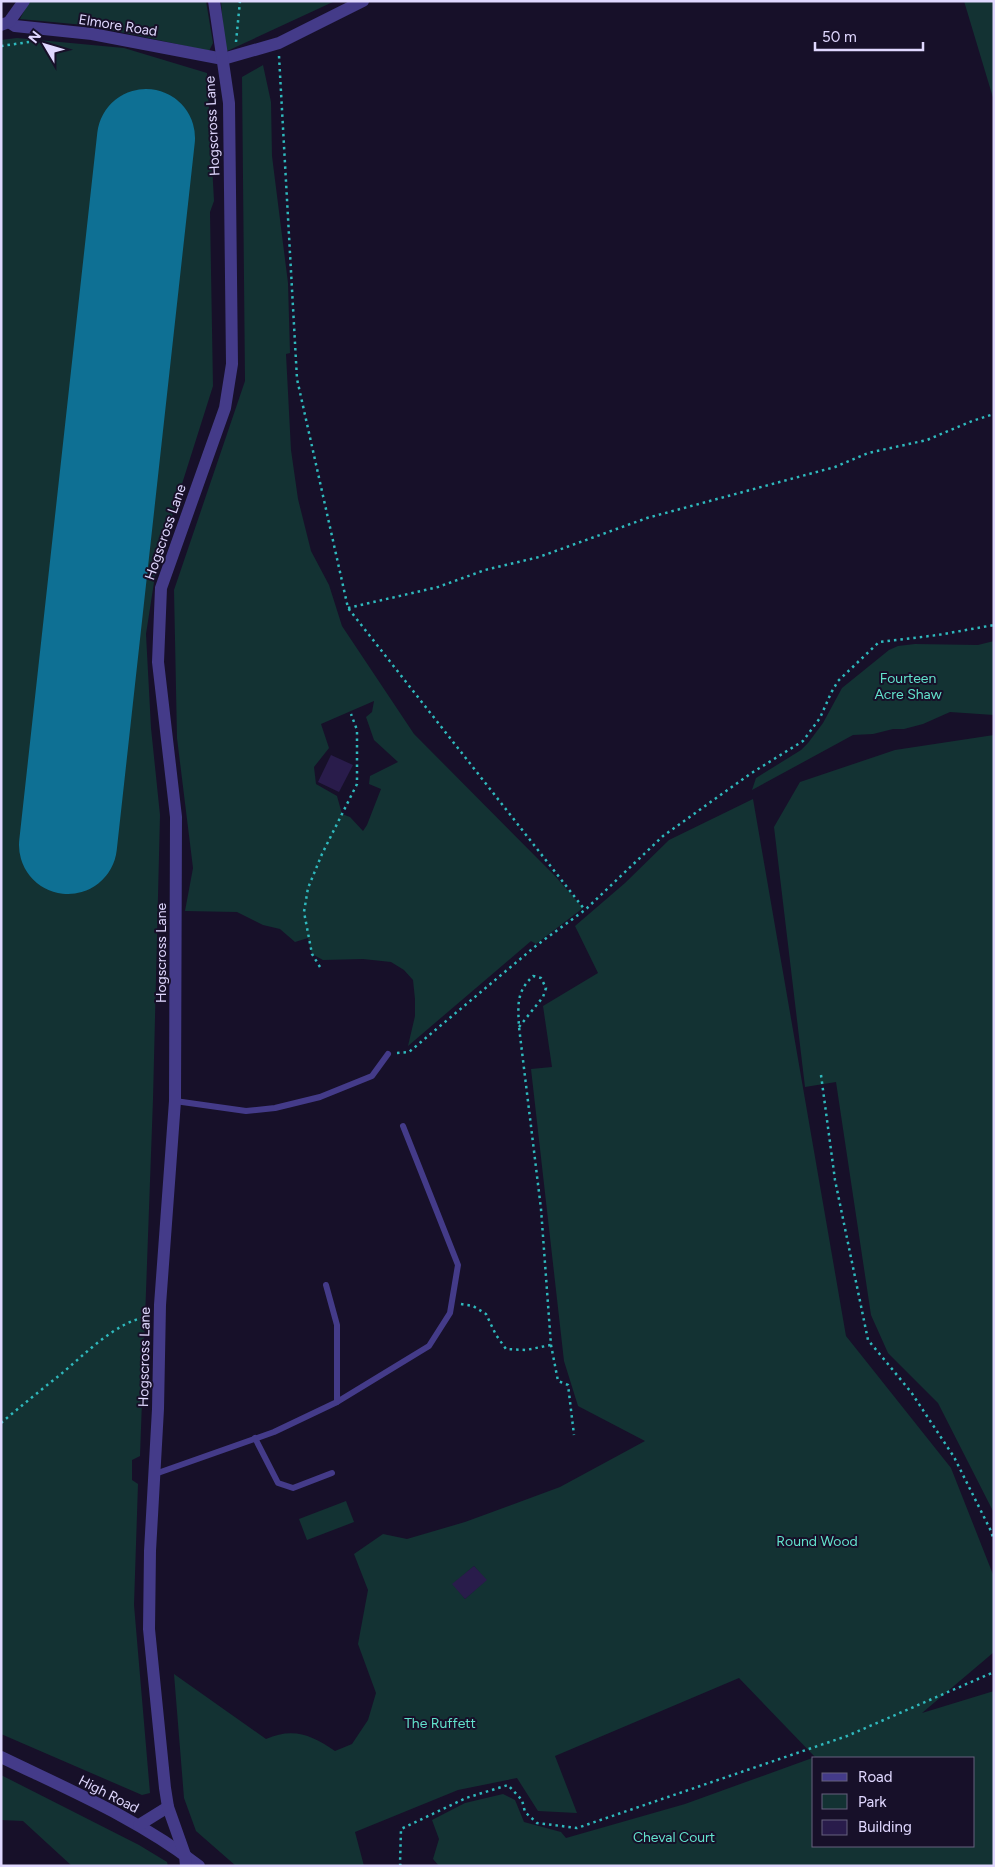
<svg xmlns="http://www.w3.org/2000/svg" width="995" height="1867" viewBox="0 0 995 1867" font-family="Figtree,sans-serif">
  <rect width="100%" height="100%" fill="#171029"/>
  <g fill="#133233" fill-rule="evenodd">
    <polygon points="29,1 206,1 213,43 209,51 135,35 84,25 20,19"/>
    <polygon points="221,1 335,1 225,52"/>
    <polygon points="964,1 994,1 994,101"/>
    <polygon points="17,38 124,48 207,73 214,201 210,212 213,386 175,506 155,576 146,634 151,728 160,815 153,1099 140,1456 132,1460 132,1480 138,1484 134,1605 150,1793 142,1795 1,1734 1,40"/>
    <path d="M263,65L271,102L272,156L288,283L290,353L286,354L291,450L298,499L311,551L329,585L342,626L414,734L555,876L583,908L536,944L531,941L408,1046L415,1016V999L413,980L404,970L391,962L363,959L323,960L312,954L308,938L295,942L280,929L263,925L237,912L185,911L193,868L177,738L174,590L245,381L242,77ZM374,701L372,712L366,717L374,740L398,762L370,776L369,784L381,789L367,825L363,831L350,817L342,814L337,796L316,784L314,767L329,748L321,724Z"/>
    <polygon points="994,641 994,715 950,712 923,724 904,729 893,729 873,734 853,735 752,790 756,778 801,750 808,743 823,723 842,688 889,650 898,646 915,644 978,645"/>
    <polygon points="994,735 994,1513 938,1403 888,1353 871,1315 836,1082 805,1087 774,827 800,782 895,750"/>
    <path d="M753,799L846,1336L951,1468L994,1577V1652L922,1713L994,1691V1866H439L433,1859L439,1839L432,1820L465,1803L503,1794L515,1800L524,1822L561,1832L566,1838L685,1804L815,1757L739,1678L555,1756L577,1813L538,1811L517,1778L458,1790L355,1832L364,1866H236L196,1831L184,1798L174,1674L266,1739C293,1727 312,1735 335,1751L352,1744L368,1720L376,1693L358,1644L368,1590L354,1554L383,1534L407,1539L465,1522L560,1487L645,1441L578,1406L564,1361L531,1069L552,1067L543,1006L598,973L575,926L625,883L669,840ZM474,1566L486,1580L465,1599L453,1584ZM814,1758H974V1846H814Z"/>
    <polygon points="346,1501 354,1522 307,1540 299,1519"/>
    <polygon points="1,1775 139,1845 167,1862 168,1866 72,1866 23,1821 1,1820"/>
  </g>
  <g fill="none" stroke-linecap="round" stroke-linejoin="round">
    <polyline stroke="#0e7094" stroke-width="98" points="68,845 146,138"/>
  </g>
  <g fill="#291c4b">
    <polygon points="331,755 353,765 339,792 318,782"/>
    <polygon points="474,1566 487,1580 465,1599 452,1584"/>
  </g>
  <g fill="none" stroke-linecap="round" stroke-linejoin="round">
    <g stroke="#2fb9bd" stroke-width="2.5" stroke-dasharray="2.5 4" stroke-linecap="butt">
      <polyline points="236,42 240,1"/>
      <polyline points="1,46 29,42"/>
      <polyline points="279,56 297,379 348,608 585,910"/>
      <polyline points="348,608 438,587 485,570 539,557 647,518 835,467 868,453 927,440 972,421 994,414"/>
      <polyline points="320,967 312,954 304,912 308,888 322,854 357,784 357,730 351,714"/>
      <path d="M519,1027L543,997L546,988L541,978L533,976C516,992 518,1005 519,1027L541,1209L551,1345L558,1381L568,1385L574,1435"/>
      <polyline points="397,1053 409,1052 537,945 585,910 663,836 750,774 803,741 820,718 831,693 838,681 879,642 938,635 994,625"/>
      <polyline points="821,1075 835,1180 868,1340 911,1392 954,1457 990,1529 994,1540"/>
      <polyline points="461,1304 473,1306 486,1314 496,1335 506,1349 526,1350 551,1345"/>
      <path d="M1,1423C21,1406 41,1390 61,1374C84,1355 117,1321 147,1317"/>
      <polyline points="401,1866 400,1864 401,1829 466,1798 508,1785 522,1800 525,1812 537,1823 577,1828 847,1736 994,1672"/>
    </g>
    <g stroke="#443b89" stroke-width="6">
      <polyline points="175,1101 246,1111 275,1108 320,1097 372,1076 388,1054"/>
      <polyline points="337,1402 429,1346 450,1313 458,1265 403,1126"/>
      <polyline points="255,1438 278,1483 293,1488 332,1473"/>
      <polyline points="155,1474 274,1432 337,1402 337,1325 326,1285"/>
    </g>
    <polyline stroke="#443b89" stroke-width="12" points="223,59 279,43 363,1"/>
    <g stroke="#443b89" stroke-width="12">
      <polyline points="9,22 15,26 92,34 223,59"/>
      <polyline points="1,25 9,22 24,1"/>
      <path d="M1,1757C69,1790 139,1819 199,1866"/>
      <polyline points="139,1825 168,1807"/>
      <polyline points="186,1866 185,1855 168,1807 165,1788 149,1629 150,1551 158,1409 160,1305 175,1101 176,817 158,662 161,588 225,408 232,364 229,103 214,1"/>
    </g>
  </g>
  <g text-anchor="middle" stroke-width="4" stroke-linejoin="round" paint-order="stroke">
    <g font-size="14" fill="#e0d8ff" stroke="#171029">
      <text transform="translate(118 25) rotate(9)" y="5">Elmore Road</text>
      <text transform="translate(212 126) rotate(-93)" y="5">Hogscross Lane</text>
      <text transform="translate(165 532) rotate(-71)" y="5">Hogscross Lane</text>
      <text transform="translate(161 953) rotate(-90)" y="5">Hogscross Lane</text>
      <text transform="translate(144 1357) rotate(-89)" y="5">Hogscross Lane</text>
      <text transform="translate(109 1794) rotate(27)" y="5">High Road</text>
    </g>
    <g font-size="14" fill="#62e2cc" stroke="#171029">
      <text x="908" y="683">Fourteen<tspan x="908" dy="16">Acre Shaw</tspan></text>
      <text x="817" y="1546">Round Wood</text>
      <text x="440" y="1728">The Ruffett</text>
      <text x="674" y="1842">Cheval Court</text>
    </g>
  </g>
  <rect width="995" height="1867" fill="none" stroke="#e0d8ff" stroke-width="5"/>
  <rect x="812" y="1757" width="162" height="90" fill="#171029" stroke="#67607f"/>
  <rect x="822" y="1773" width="25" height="8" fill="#443b89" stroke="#67607f"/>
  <text x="858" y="1782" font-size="15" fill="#e0d8ff">Road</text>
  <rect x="822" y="1794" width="25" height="15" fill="#133233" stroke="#67607f"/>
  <text x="858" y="1807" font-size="15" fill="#e0d8ff">Park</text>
  <rect x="822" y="1820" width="25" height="15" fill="#291c4b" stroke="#67607f"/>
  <text x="858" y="1832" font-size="15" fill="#e0d8ff">Building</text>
  <g transform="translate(45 45) rotate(308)" stroke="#171029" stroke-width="4" paint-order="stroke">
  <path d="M0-4L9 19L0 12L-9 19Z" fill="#e0d8ff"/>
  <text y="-8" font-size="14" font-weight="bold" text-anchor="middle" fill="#e0d8ff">N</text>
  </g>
  <path d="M815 42v8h108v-8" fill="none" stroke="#e0d8ff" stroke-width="2.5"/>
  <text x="822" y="42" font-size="15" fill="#e0d8ff" stroke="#171029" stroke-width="4" paint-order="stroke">50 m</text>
</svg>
